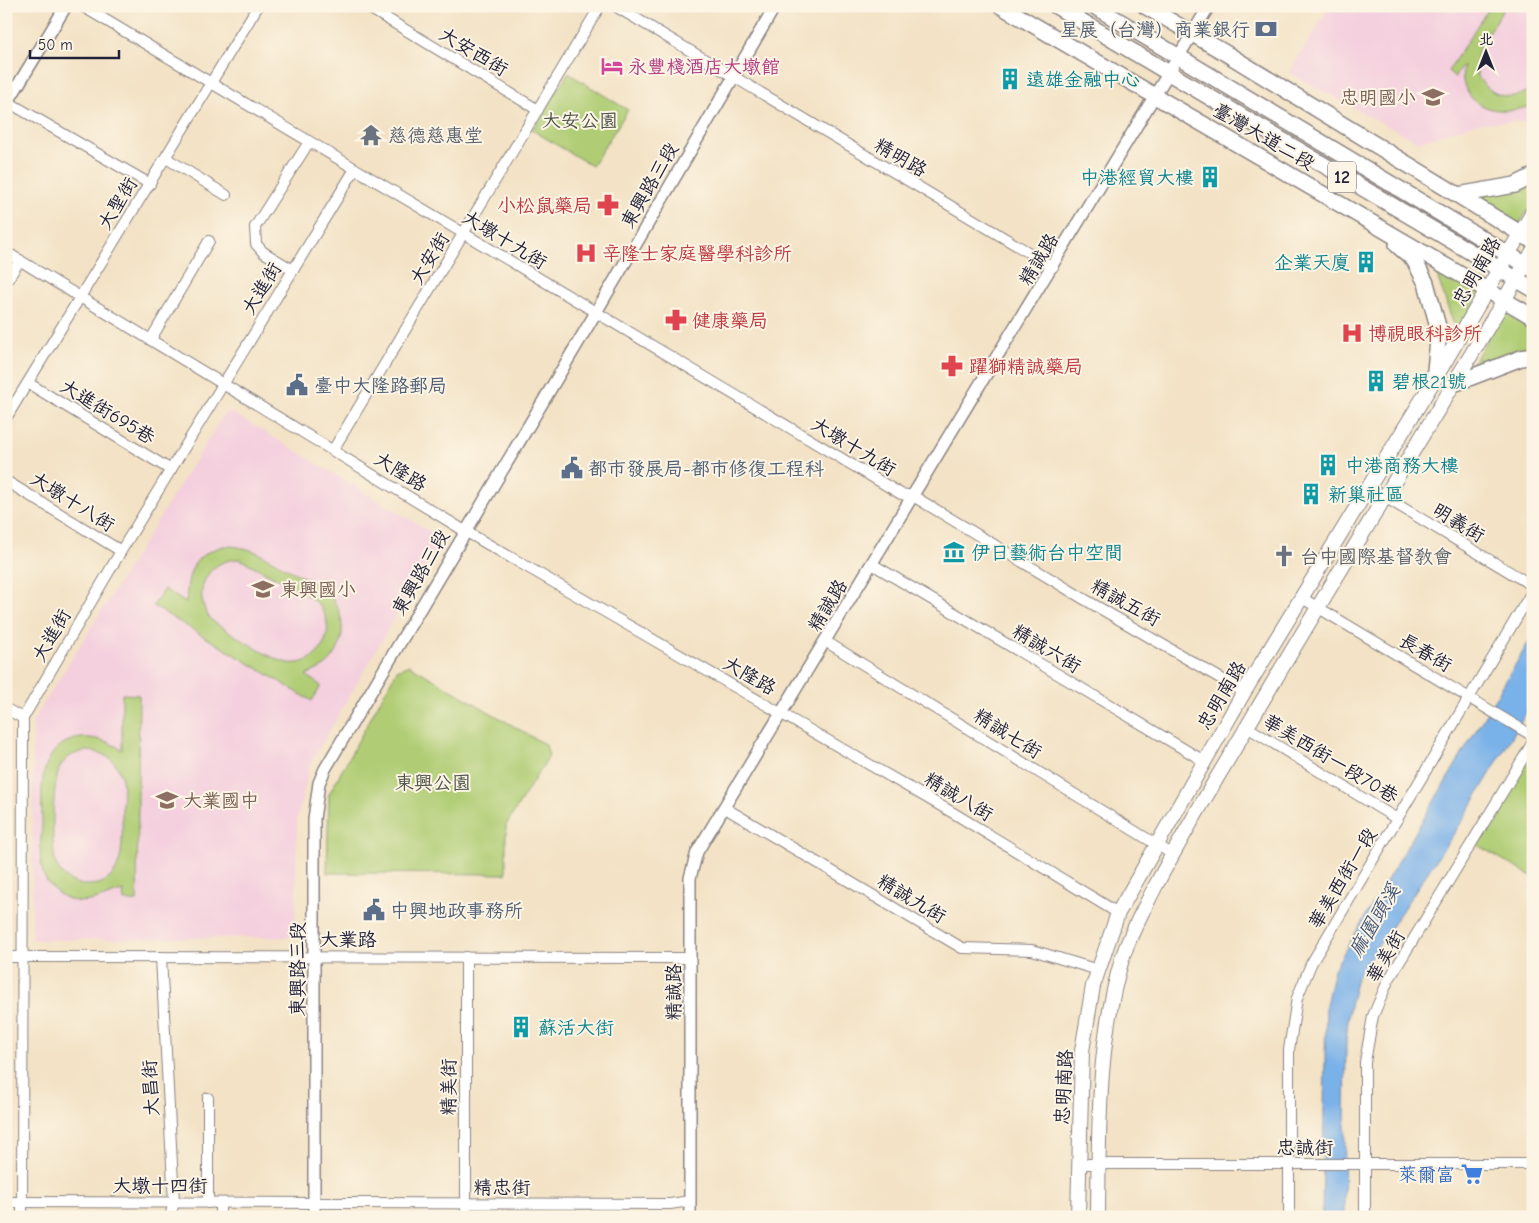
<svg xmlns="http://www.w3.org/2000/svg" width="1539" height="1223" viewBox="0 0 1539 1223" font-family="'Comic Neue','LXGW WenKai TC',sans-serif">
  <rect width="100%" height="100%" fill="#fcf5e5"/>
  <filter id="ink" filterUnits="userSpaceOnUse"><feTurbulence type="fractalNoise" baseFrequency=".02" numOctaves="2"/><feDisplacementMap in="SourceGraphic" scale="10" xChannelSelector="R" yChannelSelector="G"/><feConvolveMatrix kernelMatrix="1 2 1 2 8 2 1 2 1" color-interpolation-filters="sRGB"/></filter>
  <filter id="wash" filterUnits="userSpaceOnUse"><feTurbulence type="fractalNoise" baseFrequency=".0096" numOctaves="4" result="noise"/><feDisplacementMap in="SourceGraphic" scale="20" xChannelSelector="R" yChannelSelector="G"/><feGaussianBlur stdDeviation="1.12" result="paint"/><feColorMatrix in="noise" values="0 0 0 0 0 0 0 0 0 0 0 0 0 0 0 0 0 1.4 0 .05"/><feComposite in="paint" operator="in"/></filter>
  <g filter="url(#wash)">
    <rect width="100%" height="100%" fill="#f3e2c5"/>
    <g fill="#f4cfde">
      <polygon points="1330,6 1533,6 1533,121 1477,123 1418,142 1289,73"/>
      <polygon points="233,413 441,538 310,764 297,820 295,937 32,940 33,721 224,414"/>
    </g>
    <g fill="#b0cd74" stroke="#697858" fill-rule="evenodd">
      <path d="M1490,6H1505L1478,52L1477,76C1491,97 1512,103 1533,88V105C1508,115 1470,113 1463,81C1462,76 1463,70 1463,65L1455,77L1448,71Z"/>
      <polygon points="568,73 628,110 592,166 532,130"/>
      <polygon points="1533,170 1533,202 1517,228 1455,188 1501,182"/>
      <polygon points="1432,261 1481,291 1457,334"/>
      <polygon points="1507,306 1533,320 1533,353 1465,377"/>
      <path d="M224,546C251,546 262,555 284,567C296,574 311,580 322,588C346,606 350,644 326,665C321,669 312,672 306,675L321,686L312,701L153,606L164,589L186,603C188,572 191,555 224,546ZM240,559C258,569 307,592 319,605C327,615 330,629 325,641C320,655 305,665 289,663C272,661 229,631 212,621C190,595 205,559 240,559Z"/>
      <polygon points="409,665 546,745 549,756 506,825 506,874 327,873 329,794 397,670"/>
      <path d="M122,694L139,695L137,901H124L123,891C104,895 89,907 68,899C58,895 49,886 44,876C38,860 41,840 42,823C42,806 40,786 45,769C56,732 95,731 122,750ZM88,751C101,752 113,757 119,770C125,782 122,798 122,811C122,839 128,887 86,885C72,885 59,875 55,861C51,846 52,775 62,764C68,755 78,752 88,751Z"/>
      <polygon points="1529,755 1533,757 1533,877 1477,845"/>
    </g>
    <polygon fill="#79b1e9" stroke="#4e6a92" points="1533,635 1533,701 1461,823 1357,977 1349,1010 1346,1041 1344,1217 1322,1217 1326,1005 1334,969"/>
  </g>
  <g filter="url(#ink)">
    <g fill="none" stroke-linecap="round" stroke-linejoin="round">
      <g stroke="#8a8280" stroke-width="12">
        <g id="minor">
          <polyline points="82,6 901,494 913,496 1084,599 1244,692"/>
          <polyline points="366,6 538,110"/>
          <polyline points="615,6 1053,267"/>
          <polyline points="8,102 150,184"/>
          <polyline points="166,158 226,195"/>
          <polyline points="6,252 465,531 955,814 1118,913"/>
          <polyline points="293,270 263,252 256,244 255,227 309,142"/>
          <polyline points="6,282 20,260"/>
          <polyline points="151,339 209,241"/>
          <polyline points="28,383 171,470"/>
          <polyline points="6,418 258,6"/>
          <polyline points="333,450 600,6"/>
          <polyline points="6,481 121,551"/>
          <polyline points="1368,487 1533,586"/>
          <polyline points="872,564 1204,761"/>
          <polyline points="1302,598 1533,736"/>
          <polyline points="825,641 1172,854"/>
          <polyline points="6,709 23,718"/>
          <polyline points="1247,727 1397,819"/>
          <polyline points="725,808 962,948 1032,950 1098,970"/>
          <polyline points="6,957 690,958"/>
          <polyline points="161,957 174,1202 170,1217"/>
          <polyline points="1078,1164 1533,1164"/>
          <polyline points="6,1202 670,1204 690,1201"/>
          <polyline points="208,1203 208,1098"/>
          <polyline points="220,1203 220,1217"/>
          <polyline points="22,1217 23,718 121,551 355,169"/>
          <polyline points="466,1217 466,957"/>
          <polyline points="1289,1217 1289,1050 1297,998 1311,964 1533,590"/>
          <polyline points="1365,1217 1365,1062 1373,1016 1388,981 1533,742"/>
        </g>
      </g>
      <g stroke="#8a8280" stroke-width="14">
        <g id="tertiary">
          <polyline points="6,105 66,6"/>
          <polyline points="314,1217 314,819 319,783 325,769 595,314 775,6"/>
          <polyline points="690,1217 690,878 697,852 1209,6"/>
        </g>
      </g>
      <g stroke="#8a8280" stroke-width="16">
        <g id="secondary">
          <polyline points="1078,1217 1082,1051 1093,986 1118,913 1244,692 1434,380 1533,212"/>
          <path d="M1098,1217C1099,1130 1097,1043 1122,959C1130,933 1144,909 1156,885C1182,836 1211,788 1240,739C1335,575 1437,415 1533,251"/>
        </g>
      </g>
      <g stroke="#8a8280" stroke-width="18">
        <g id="primary">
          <polyline points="1001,6 1533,317"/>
          <polyline points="1056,6 1533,289"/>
          <polyline points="1094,6 1533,269"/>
          <polyline points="1145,6 1227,54 1533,241"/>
          <polyline points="1458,195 1515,185 1533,176"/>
          <polyline points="1397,245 1414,260 1426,283 1439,330 1434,380"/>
          <polyline points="1456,383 1521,358 1533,356"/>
        </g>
      </g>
      <use href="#minor" stroke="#fff" stroke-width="10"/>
      <use href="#tertiary" stroke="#fff" stroke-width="11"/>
      <use href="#secondary" stroke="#fff" stroke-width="14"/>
      <use href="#primary" stroke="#fff" stroke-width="15"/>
    </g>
  </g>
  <defs>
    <g id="bank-bare" transform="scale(1.725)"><path d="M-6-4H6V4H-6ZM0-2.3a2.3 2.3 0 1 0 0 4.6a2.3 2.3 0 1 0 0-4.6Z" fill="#5c6f8a" stroke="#fcf5e5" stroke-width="2.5" paint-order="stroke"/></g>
    <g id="hotel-bare" transform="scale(1.725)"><path d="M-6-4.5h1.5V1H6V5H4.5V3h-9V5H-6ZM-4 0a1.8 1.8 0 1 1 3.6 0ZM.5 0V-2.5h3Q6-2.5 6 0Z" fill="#d1479c" stroke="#fcf5e5" stroke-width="2.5" paint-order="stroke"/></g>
    <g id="building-bare" transform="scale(1.725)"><path d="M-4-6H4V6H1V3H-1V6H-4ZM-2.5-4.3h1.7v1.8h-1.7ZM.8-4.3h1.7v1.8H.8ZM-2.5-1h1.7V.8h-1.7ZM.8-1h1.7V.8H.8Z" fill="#0f9aa8" stroke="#fcf5e5" stroke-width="2.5" paint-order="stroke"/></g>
    <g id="school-bare" transform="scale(1.725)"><path d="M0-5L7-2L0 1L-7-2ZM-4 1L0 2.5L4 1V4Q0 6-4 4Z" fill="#8d6e63" stroke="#fcf5e5" stroke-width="2.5" paint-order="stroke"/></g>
    <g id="temple-bare" transform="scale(1.725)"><path d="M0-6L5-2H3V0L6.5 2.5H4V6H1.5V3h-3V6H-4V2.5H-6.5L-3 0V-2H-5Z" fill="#6b7280" stroke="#fcf5e5" stroke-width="2.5" paint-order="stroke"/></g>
    <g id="pharmacy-bare" transform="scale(1.725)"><path d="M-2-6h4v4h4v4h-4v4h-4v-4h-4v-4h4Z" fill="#e0444e" stroke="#fcf5e5" stroke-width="2.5" paint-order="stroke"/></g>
    <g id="hospital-bare" transform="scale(1.725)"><path d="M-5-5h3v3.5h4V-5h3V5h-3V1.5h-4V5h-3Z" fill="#e0444e" stroke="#fcf5e5" stroke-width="2.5" paint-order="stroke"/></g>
    <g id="civic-bare" transform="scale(1.725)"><path d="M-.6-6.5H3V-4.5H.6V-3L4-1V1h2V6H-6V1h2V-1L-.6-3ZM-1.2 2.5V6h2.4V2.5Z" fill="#5c6f8a" stroke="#fcf5e5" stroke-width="2.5" paint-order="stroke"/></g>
    <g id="museum-bare" transform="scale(1.725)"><path d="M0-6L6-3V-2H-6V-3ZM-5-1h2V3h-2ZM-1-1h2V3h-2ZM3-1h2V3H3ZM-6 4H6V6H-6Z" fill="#0f9aa8" stroke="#fcf5e5" stroke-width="2.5" paint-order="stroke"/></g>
    <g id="church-bare" transform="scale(1.725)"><path d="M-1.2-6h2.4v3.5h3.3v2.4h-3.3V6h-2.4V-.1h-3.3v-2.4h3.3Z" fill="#6b7280" stroke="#fcf5e5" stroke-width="2.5" paint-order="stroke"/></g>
    <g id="supermarket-bare" transform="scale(1.725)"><path d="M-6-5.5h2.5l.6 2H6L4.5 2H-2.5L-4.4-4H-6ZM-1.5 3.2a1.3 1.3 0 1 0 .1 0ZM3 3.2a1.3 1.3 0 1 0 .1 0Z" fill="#3f7fe0" stroke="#fcf5e5" stroke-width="2.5" paint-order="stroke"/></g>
  </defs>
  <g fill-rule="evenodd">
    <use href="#bank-bare" x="1266" y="29"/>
    <use href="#hotel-bare" x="612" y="66"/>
    <use href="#building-bare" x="1010" y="79"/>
    <use href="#school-bare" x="1433" y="97"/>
    <use href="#temple-bare" x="371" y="135"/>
    <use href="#building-bare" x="1210" y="177"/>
    <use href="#pharmacy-bare" x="608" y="205"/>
    <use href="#hospital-bare" x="586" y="253"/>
    <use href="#building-bare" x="1366" y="262"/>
    <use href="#pharmacy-bare" x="676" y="320"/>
    <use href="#hospital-bare" x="1352" y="333"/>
    <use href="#pharmacy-bare" x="952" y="366"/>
    <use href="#building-bare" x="1376" y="381"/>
    <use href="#civic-bare" x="297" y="385"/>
    <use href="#building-bare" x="1328" y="465"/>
    <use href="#civic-bare" x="572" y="468"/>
    <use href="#building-bare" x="1311" y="494"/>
    <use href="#museum-bare" x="954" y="552"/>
    <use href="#church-bare" x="1284" y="556"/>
    <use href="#school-bare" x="263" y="589"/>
    <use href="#school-bare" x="167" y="800"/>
    <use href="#civic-bare" x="374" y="910"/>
    <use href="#building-bare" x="521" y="1027"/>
    <use href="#supermarket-bare" x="1472" y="1174"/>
  </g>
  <g text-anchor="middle" stroke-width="4" stroke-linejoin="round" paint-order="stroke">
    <rect fill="#fcf5e5" stroke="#63616e" stroke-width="1" x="1328" y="161.5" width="28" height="31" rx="4"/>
    <g font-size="18" font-weight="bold" fill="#22223b">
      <text x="1342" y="183">12</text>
    </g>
    <g font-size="19" fill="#4e5e75" stroke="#fcf5e5" text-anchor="start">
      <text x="1250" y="36" text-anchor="end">星展（台灣）商業銀行</text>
      <text x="314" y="392">臺中大隆路郵局</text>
      <text x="588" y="475">都市發展局-都市修復工程科</text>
      <text x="390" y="917">中興地政事務所</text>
    </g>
    <g font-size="19" fill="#22223b" stroke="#fcf5e5">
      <text transform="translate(474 51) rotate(31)" y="7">大安西街</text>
      <text transform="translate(1264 136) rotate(30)" y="7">臺灣大道二段</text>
      <text transform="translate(901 157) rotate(30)" y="7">精明路</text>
      <text transform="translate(649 185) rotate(-60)" y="7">東興路三段</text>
      <text transform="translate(117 203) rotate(-59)" y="7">大聖街</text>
      <text transform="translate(505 239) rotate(31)" y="7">大墩十九街</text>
      <text transform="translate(429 258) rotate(-59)" y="7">大安街</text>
      <text transform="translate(1038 259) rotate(-59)" y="7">精誠路</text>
      <text transform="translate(1476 271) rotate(-60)" y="7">忠明南路</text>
      <text transform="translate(261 288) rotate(-59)" y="7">大進街</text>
      <text transform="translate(108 411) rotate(31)" y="7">大進街695巷</text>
      <text transform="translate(854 446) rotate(31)" y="7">大墩十九街</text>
      <text transform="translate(401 471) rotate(31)" y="7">大隆路</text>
      <text transform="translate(73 501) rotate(32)" y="7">大墩十八街</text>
      <text transform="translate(1459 522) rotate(31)" y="7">明義街</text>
      <text transform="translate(420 572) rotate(-60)" y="7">東興路三段</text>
      <text transform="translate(1126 602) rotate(29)" y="7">精誠五街</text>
      <text transform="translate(827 605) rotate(-59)" y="7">精誠路</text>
      <text transform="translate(51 635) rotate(-60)" y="7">大進街</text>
      <text transform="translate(1047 648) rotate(31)" y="7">精誠六街</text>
      <text transform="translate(1426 652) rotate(30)" y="7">長春街</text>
      <text transform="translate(750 675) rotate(30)" y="7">大隆路</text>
      <text transform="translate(1221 695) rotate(-59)" y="7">忠明南路</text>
      <text transform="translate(1008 733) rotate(32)" y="7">精誠七街</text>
      <text transform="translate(1331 758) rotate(31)" y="7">華美西街一段70巷</text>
      <text transform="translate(959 796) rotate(31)" y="7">精誠八街</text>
      <text transform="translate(1342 878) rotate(-59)" y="7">華美西街一段</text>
      <text transform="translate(912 898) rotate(31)" y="7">精誠九街</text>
      <text x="348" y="946">大業路</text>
      <text transform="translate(1385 956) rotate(-60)" y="7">華美街</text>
      <text transform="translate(297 969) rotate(-90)" y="7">東興路三段</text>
      <text transform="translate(673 992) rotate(-90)" y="7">精誠路</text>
      <text transform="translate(448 1087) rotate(-90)" y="7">精美街</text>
      <text transform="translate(1063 1087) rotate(-87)" y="7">忠明南路</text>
      <text transform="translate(150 1088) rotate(-93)" y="7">大昌街</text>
      <text x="1305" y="1154">忠誠街</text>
      <text x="160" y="1192">大墩十四街</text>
      <text x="502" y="1194">精忠街</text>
    </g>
    <g font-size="19" fill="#b23c85" stroke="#fcf5e5" text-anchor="start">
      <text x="628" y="73">永豐棧酒店大墩館</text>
    </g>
    <g font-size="19" fill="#0d838f" stroke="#fcf5e5" text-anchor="start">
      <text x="1026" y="86">遠雄金融中心</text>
      <text x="1194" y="184" text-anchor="end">中港經貿大樓</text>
      <text x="1350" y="269" text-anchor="end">企業天廈</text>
      <text x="1392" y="388">碧根21號</text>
      <text x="1345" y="472">中港商務大樓</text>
      <text x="1328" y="501">新巢社區</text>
      <text x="971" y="559">伊日藝術台中空間</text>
      <text x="538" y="1034">蘇活大街</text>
    </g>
    <g font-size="19" fill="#785e54" stroke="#fcf5e5" text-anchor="start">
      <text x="1416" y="104" text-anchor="end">忠明國小</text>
      <text x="280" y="596">東興國小</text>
      <text x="183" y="807">大業國中</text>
    </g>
    <g font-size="19" fill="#4d554c" stroke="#fcf5e5">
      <text x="580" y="127">大安公園</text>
      <text x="433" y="789">東興公園</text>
    </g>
    <g font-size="19" fill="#5b616d" stroke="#fcf5e5" text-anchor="start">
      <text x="388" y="142">慈德慈惠堂</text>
      <text x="1300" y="563">台中國際基督教會</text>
    </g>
    <g font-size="19" fill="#be3a42" stroke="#fcf5e5" text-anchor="start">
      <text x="592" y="212" text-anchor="end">小松鼠藥局</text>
      <text x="602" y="260">辛隆士家庭醫學科診所</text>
      <text x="692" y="327">健康藥局</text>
      <text x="1368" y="340">博視眼科診所</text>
      <text x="969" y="373">躍獅精誠藥局</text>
    </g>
    <g font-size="19" fill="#366cbe" stroke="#fcf5e5" text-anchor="end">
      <text x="1455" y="1181">萊爾富</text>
    </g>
    <g font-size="20" font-style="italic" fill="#405478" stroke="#fcf5e5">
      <text transform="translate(1374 920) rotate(-59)" y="7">麻園頭溪</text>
    </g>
  </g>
  <rect width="1539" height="1223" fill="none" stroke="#fcf5e5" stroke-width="25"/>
  <g transform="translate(1486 52)" stroke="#fcf5e5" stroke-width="4" paint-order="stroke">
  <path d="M0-4L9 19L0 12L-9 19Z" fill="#22223b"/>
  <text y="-8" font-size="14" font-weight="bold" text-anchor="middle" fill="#22223b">北</text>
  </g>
  <path d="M30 50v8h89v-8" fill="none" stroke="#22223b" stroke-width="2.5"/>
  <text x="38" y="50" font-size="15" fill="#22223b" stroke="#fcf5e5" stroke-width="4" paint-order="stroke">50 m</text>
</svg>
